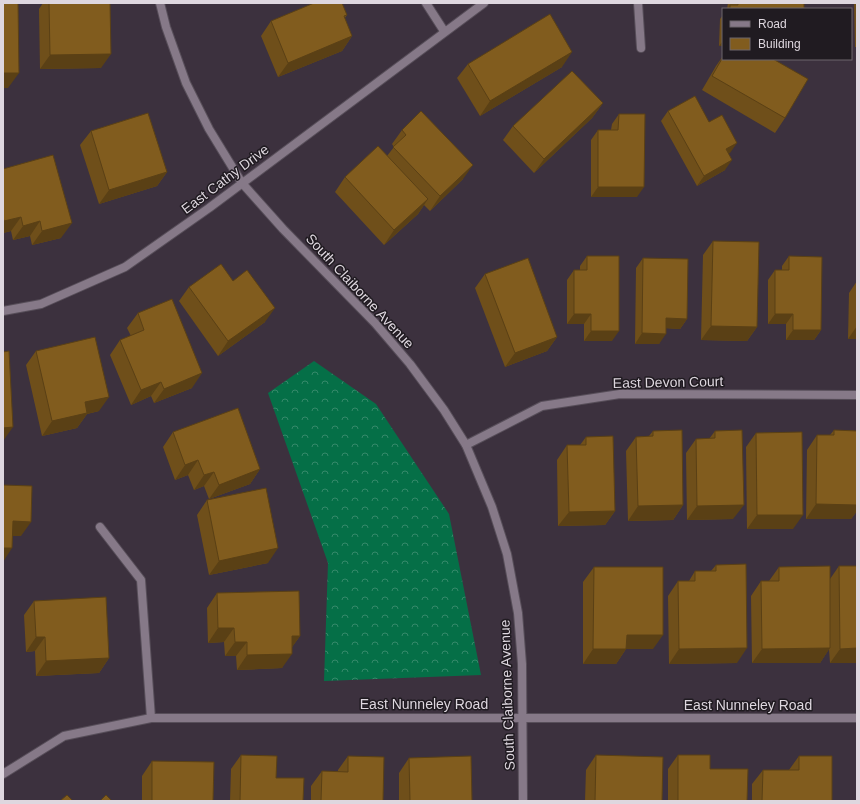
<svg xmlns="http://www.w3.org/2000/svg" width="860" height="804" viewBox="0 0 860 804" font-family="Arial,sans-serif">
  <defs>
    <pattern id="forest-crowns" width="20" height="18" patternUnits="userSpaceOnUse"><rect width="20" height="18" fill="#056f47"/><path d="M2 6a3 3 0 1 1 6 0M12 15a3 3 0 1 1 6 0" fill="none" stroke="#35896a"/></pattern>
  </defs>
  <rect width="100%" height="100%" fill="#3c313e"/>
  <polygon fill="url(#forest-crowns)" points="314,361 376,404 449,514 481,675 324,681 328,563 268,393"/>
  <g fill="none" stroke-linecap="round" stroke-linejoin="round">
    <g stroke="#574e59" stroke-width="10">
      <g id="minor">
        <polyline points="160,3 166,27 186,83 209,129 242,183 283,229 375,323 410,364 444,410 466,445 492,507 507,554 518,613 522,664 523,801"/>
        <polyline points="426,3 444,31"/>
        <polyline points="638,3 641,48"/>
        <polyline points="3,311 41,304 125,267 209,208 484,3"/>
        <polyline points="466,445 542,406 620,394 857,395"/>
        <polyline points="100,527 141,580 151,718"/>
        <polyline points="3,774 64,736 151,718 857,718"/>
      </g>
    </g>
    <use href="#minor" stroke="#867988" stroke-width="8"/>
  </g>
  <g fill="#6f4f1a">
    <polygon points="43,3 110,3 101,68 40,69 39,9"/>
    <polygon points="728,3 804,3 804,9 727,9"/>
    <polygon points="854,3 857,3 857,47 855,47"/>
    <polygon points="347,15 344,19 352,36 342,51 278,77 261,36 271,21"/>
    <polygon points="723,15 723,46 719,46 720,19"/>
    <polygon points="723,56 723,59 785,118 775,133 702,90 716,66"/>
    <polygon points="468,64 562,67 480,116 457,78"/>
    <polygon points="603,103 592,118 534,173 503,140 513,126"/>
    <polygon points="668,111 709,122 730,153 728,153 725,170 697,186 661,121"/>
    <polygon points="619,114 637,197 591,197 591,140 598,130 611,130 612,124"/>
    <polygon points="402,130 463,179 430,211 424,205 418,214 384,245 335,192 345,177 387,156 394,147 392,144"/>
    <polygon points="91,131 167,172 157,186 99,204 80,145"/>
    <polygon points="3,169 61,238 32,245 30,236 13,240 11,231 3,233"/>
    <polygon points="713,241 757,327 747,341 701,340 703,255"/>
    <polygon points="587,256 612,341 584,341 584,324 567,324 567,280 574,270 580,270 580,266"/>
    <polygon points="789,256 821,330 814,340 786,340 786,324 768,324 768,280 775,270 782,270 782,266"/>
    <polygon points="643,258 687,319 680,329 666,328 659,344 635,344 636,268"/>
    <polygon points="485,274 557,337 547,351 505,367 475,288"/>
    <polygon points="233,281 265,322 218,356 179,301 189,287"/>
    <polygon points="857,281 857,339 848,339 849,293"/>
    <polygon points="138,313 192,388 154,403 151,396 131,405 110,355 120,340 131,336 127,328"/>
    <polygon points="36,351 99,411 87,414 77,428 42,436 26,365"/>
    <polygon points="834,430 857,431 857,511 851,519 806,519 807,450 817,435 830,435"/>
    <polygon points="653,431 683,505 673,520 628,521 626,451 636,437 649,436"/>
    <polygon points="715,431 733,519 687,520 686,453 696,439 709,439"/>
    <polygon points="173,432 260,469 250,484 209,499 204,486 194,490 188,475 175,480 163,447"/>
    <polygon points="756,433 793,529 747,529 746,447"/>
    <polygon points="586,437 615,511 605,525 558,526 557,460 567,445 580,445"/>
    <polygon points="207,500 268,563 209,575 197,515"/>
    <polygon points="716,565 737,663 669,664 668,596 678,581 689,581 695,571 711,571"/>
    <polygon points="839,566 857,663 830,663 829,649 820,663 752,663 751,596 761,581 769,581 779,567 830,579"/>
    <polygon points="594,567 653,649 626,649 616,664 583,664 583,582"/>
    <polygon points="217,593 300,636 292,647 282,668 237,670 236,656 225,656 224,642 208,643 207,608"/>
    <polygon points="34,601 109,658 99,673 36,676 35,651 26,652 24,615"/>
    <polygon points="241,755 276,778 303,801 230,801 231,769"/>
    <polygon points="596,755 662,801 585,801 586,770"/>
    <polygon points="678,755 710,769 747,801 668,801 668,769"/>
    <polygon points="348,756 383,801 311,801 311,786 322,771 338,771 338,770"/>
    <polygon points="799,756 832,801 752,801 752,784 763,770 789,770"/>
    <polygon points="409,758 472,801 399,801 399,773"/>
    <polygon points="152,761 213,801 142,801 142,776"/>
  </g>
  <g fill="#5a4015">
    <polygon points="352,36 342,51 278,77 288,63"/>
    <polygon points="723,41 723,46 719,46"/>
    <polygon points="572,52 562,67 480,116 490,101"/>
    <polygon points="111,54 101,68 40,69 50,55"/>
    <polygon points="3,73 19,73 8,88 3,88"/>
    <polygon points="603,103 592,118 534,173 544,159"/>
    <polygon points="737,143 730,153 719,159 726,149"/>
    <polygon points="732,160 725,170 697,186 704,176"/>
    <polygon points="473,165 463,179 430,211 440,196"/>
    <polygon points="167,172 157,186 99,204 109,190"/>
    <polygon points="598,187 644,187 637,197 591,197"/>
    <polygon points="428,199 418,214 384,245 394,230"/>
    <polygon points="21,217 11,231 3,233 3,223 4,221"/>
    <polygon points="40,221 30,236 13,240 23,226"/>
    <polygon points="72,223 61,238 32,245 42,231"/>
    <polygon points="275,308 265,322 218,356 228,341"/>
    <polygon points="574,314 591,314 584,324 567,324"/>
    <polygon points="775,314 793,314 786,324 768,324"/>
    <polygon points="666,318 687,319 680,329 659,328"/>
    <polygon points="711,326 757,327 747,341 701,340"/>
    <polygon points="857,326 857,339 848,339"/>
    <polygon points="793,330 821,330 814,340 786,340"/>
    <polygon points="591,331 619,331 612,341 584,341"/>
    <polygon points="642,333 666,334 659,344 635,344"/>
    <polygon points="557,337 547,351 505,367 515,353"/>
    <polygon points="202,373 192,388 154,403 164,389"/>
    <polygon points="161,382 151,396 131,405 141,390"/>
    <polygon points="109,397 99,411 87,414 77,428 42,436 52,421 85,402"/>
    <polygon points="13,427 3,441 3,428"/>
    <polygon points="198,460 188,475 175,480 185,465"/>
    <polygon points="260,469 250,484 209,499 219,485"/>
    <polygon points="214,472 204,486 194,490 204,475"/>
    <polygon points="816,504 857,505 857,511 851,519 806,519"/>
    <polygon points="683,505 673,520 628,521 638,506"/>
    <polygon points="744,505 733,519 687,520 697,506"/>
    <polygon points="615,511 605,525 558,526 569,512"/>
    <polygon points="757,515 803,515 793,529 747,529"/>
    <polygon points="13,521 31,522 21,536 3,536"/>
    <polygon points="3,548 12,548 3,562"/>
    <polygon points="278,548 268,563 209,575 219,561"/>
    <polygon points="218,628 234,628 224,642 208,643"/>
    <polygon points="627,635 663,635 653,649 626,649 616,664 583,664 593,649"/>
    <polygon points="292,636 300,636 290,650"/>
    <polygon points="36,637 45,637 35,651 26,652"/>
    <polygon points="235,642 247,642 236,656 225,656"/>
    <polygon points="747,648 737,663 669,664 679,649"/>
    <polygon points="830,648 820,663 752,663 762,649"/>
    <polygon points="857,648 857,663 830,663 840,649"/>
    <polygon points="292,654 282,668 237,670 247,655"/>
    <polygon points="109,658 99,673 36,676 46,661"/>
  </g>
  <g fill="#815c1e" stroke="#5a4015">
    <polygon points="3,3 18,3 19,73 3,73"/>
    <polygon points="49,3 110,3 111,54 50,55"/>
    <polygon points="314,3 342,3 347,15 344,16 352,36 288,63 271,21"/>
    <polygon points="738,3 804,3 804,9 730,9 730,5 738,5"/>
    <polygon points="550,14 572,52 490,101 468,64"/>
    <polygon points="723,57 723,59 773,59 808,79 785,118 712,76"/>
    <polygon points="572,71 603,103 544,159 513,126"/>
    <polygon points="695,96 709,122 722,115 737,143 726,149 732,160 704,176 668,111"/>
    <polygon points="421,111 473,165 440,196 393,147 406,135 402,130"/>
    <polygon points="148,113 167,172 109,190 91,131"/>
    <polygon points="619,114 645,114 644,187 598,187 598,130 618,130"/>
    <polygon points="378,146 428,199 394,230 345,177"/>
    <polygon points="53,155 72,223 42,231 40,221 23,226 21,217 4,221 3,217 3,169"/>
    <polygon points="713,241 759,242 757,327 711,326"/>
    <polygon points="587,256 619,256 619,331 591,331 591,314 574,314 574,270 587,270"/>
    <polygon points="789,256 822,257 821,330 793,330 793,314 775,314 775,270 789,270"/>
    <polygon points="528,258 557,337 515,353 485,274"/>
    <polygon points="643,258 688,259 687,319 666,318 666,334 642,333"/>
    <polygon points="221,264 233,281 247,270 275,308 228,341 189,287"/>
    <polygon points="172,299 202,373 164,389 161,382 141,390 120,340 144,330 138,313"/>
    <polygon points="95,337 109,397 85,402 87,413 52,421 36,351"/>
    <polygon points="9,351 13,427 3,428 3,352"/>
    <polygon points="238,408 260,469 219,485 214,472 204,475 198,460 185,465 173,432"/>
    <polygon points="682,430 683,505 638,506 636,437 653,436 653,431"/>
    <polygon points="742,430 744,505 697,506 696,439 715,438 715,431"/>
    <polygon points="834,430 857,431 857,505 816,504 817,435 834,435"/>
    <polygon points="802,432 803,515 757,515 756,433"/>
    <polygon points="613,436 615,511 569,512 567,445 586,445 586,437"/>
    <polygon points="3,485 32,486 31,522 13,521 12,548 3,548"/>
    <polygon points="266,488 278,548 219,561 207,500"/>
    <polygon points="746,564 747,648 679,649 678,581 695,581 695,571 716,571 716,565"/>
    <polygon points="830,566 830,648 762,649 761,581 779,581 779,567"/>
    <polygon points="839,566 857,566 857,648 840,649"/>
    <polygon points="594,567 663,567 663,635 627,635 626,649 593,649"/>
    <polygon points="299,591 300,636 292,636 292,654 247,655 247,642 235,642 234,628 218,628 217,593"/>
    <polygon points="106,597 109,658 46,661 45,637 36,637 34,601"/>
    <polygon points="241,755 277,756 276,778 304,778 303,801 240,801"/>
    <polygon points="596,755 663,757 662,801 595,801"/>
    <polygon points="678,755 710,755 710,769 748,769 747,801 678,801"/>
    <polygon points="348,756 384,757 383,801 321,801 322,771 348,772"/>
    <polygon points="471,756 472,801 410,801 409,758"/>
    <polygon points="799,756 832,756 832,801 762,801 763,770 799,770"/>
    <polygon points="152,761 214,762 213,801 152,801"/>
    <polygon points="67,795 73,801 60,801"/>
    <polygon points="106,795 112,801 100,801"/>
  </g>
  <g text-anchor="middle" stroke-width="3" stroke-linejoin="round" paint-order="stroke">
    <g font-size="14" fill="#ded7df" stroke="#201b21">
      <text transform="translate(225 179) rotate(-37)" y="5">East Cathy Drive</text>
      <text transform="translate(360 291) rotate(47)" y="5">South Claiborne Avenue</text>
      <text transform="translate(668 382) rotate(-1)" y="5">East Devon Court</text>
      <text transform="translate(507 695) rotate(-92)" y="5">South Claiborne Avenue</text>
      <text x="424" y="709">East Nunneley Road</text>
      <text x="748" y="710">East Nunneley Road</text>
    </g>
  </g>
  <rect width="860" height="804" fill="none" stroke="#ded7df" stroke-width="8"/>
  <rect x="722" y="8" width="130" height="52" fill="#201b21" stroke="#6c666d"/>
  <rect x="730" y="21" width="20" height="6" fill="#867988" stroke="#6c666d"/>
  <text x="758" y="28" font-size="12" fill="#ded7df">Road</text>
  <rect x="730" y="38" width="20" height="12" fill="#815c1e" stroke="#6c666d"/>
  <text x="758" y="48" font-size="12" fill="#ded7df">Building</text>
</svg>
